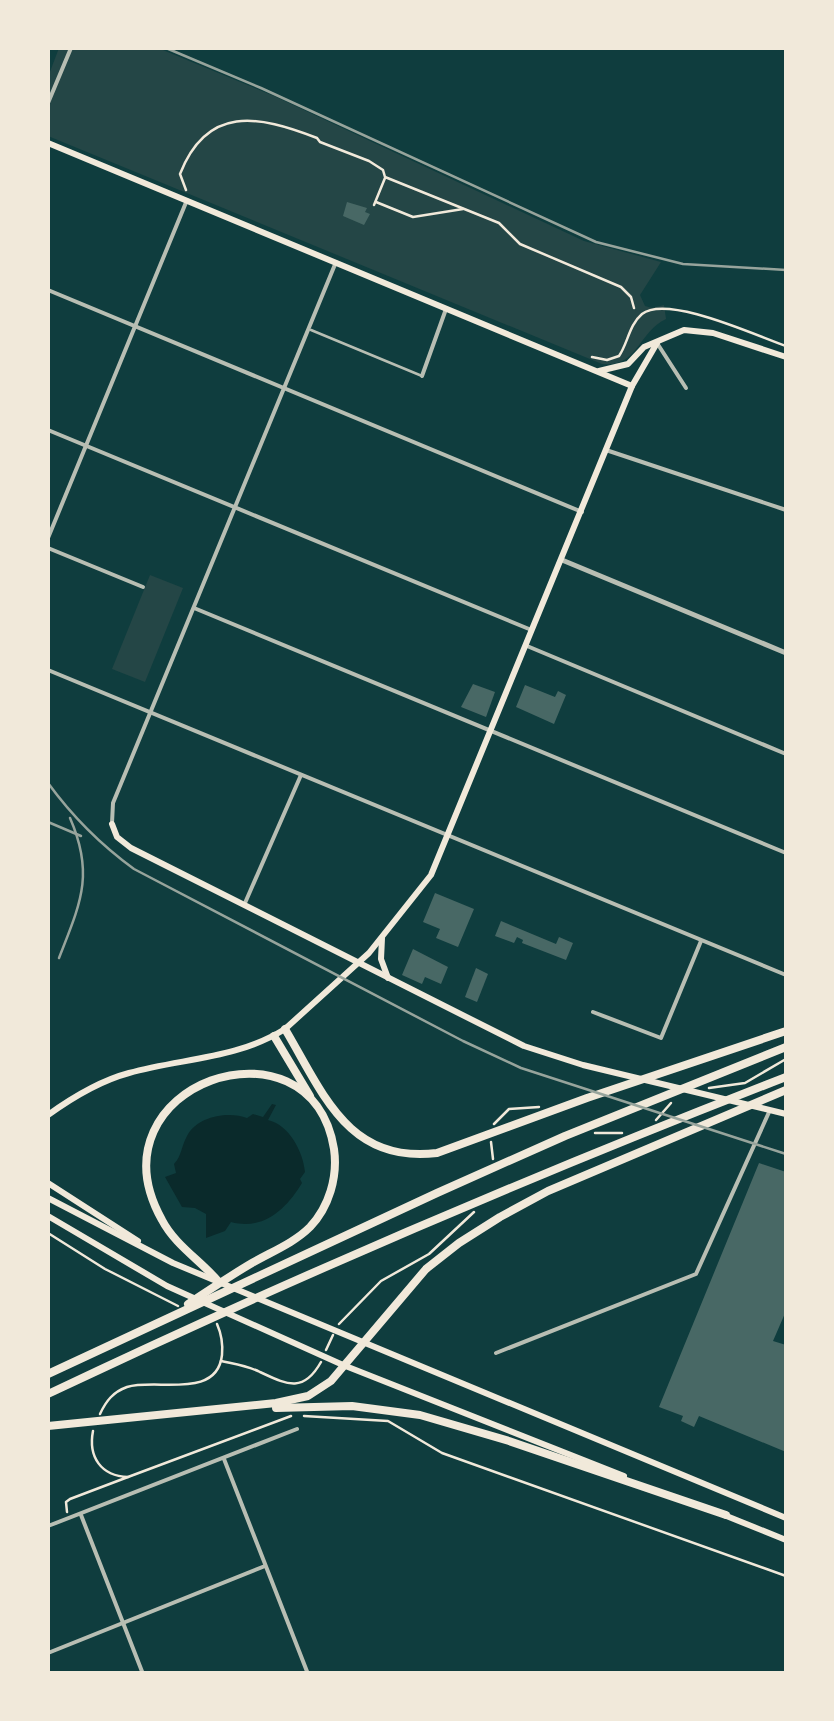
<svg xmlns="http://www.w3.org/2000/svg" width="834" height="1721" viewBox="0 0 834 1721" font-family="'Varela Round',sans-serif">
  <rect width="100%" height="100%" fill="#0f3d3e"/>
  <g fill="#244646">
    <path d="M59,48H158L274,96L584,241L661,262L640,295L645,306L652,308L664,305L666,319C638,332 638,368 602,364L48,136V77Z"/>
    <polygon points="150,575 183,588 145,682 112,669"/>
  </g>
  <path fill="#0a2a2b" d="M272,1104L276,1105L268,1120C289,1125 303,1151 305,1172L300,1179L302,1183C287,1208 264,1231 231,1222L225,1231L206,1238V1214L195,1208L182,1207L165,1177L176,1173L174,1164C182,1155 181,1147 187,1136C197,1116 229,1111 247,1118L253,1114L263,1117Z"/>
  <g fill="#486865">
    <polygon points="347,202 367,208 365,212 370,214 364,225 343,216"/>
    <polygon points="473,684 495,692 486,717 461,707"/>
    <polygon points="525,685 555,697 558,691 566,695 554,724 516,707"/>
    <polygon points="435,893 474,909 458,947 436,938 440,929 423,922"/>
    <polygon points="501,921 556,944 559,937 573,943 566,960 522,943 523,940 517,937 514,943 495,936"/>
    <polygon points="413,949 448,967 441,984 425,977 422,984 402,975"/>
    <polygon points="476,968 488,974 477,1002 465,997"/>
    <polygon points="759,1163 786,1172 786,1311 773,1341 786,1345 786,1452 699,1416 694,1427 681,1421 683,1416 659,1407"/>
  </g>
  <g fill="none" stroke-linecap="round" stroke-linejoin="round">
    <g stroke="#f1e9da" stroke-width="2.5">
      <path d="M186,190L180,174C207,105 258,115 317,138L320,142L369,161L383,170L385,177L499,223L520,244L621,287L631,297L634,308"/>
      <polyline points="376,202 413,217 463,209"/>
      <polyline points="374,205 385,178"/>
      <path d="M592,357L607,360L619,356C628,343 629,325 642,314C667,294 757,336 786,346"/>
      <polyline points="709,1088 745,1083 786,1059"/>
      <polyline points="656,1120 671,1103"/>
      <polyline points="494,1124 509,1109 539,1107"/>
      <polyline points="595,1133 622,1133"/>
      <polyline points="491,1142 493,1159"/>
      <polyline points="48,1233 105,1269 178,1306"/>
      <polyline points="339,1324 381,1281 429,1254 474,1212"/>
      <polyline points="326,1350 333,1335"/>
      <path d="M221,1361C234,1364 248,1366 260,1372C286,1384 303,1394 321,1362"/>
      <path d="M100,1414C106,1401 113,1392 127,1387C156,1378 217,1400 222,1355C223,1344 221,1333 217,1324"/>
      <polyline points="304,1416 388,1421 442,1453 786,1576"/>
      <polyline points="128,1477 291,1416"/>
      <path d="M67,1512L66,1502L70,1499L128,1477C101,1476 88,1457 93,1431"/>
    </g>
    <polyline stroke="#b8beb3" stroke-width="2.5" points="311,330 422,376"/>
    <g stroke="#b8beb3" stroke-width="4">
      <polyline points="48,103 71,48"/>
      <polyline points="48,290 582,512"/>
      <polyline points="657,343 686,388"/>
      <polyline points="422,376 446,309"/>
      <polyline points="48,430 529,629"/>
      <polyline points="606,450 786,510"/>
      <polyline points="48,538 187,200"/>
      <polyline points="48,548 143,587"/>
      <polyline points="194,608 786,853"/>
      <polyline points="527,646 786,754"/>
      <polyline points="48,670 786,975"/>
      <polyline points="112,823 113,803 336,262"/>
      <polyline points="245,903 301,775"/>
      <polyline points="593,1012 661,1038 701,941"/>
      <polyline points="496,1353 696,1274 770,1110"/>
      <polyline points="224,1459 308,1674"/>
      <polyline points="81,1515 143,1674"/>
      <polyline points="48,1526 297,1429"/>
      <polyline points="48,1653 265,1566"/>
    </g>
    <polyline stroke="#b8beb3" stroke-width="5" points="562,560 786,653"/>
    <g stroke="#f1e9da" stroke-width="6">
      <polyline points="48,143 632,386"/>
      <polyline points="599,371 628,364 644,347 684,330 713,333 786,357"/>
      <polyline points="112,824 117,837 131,848 524,1046 583,1065 786,1114"/>
      <polyline points="382,938 381,959 388,978"/>
      <polyline points="285,1029 369,953 431,875 632,386 657,343"/>
    </g>
    <g stroke="#f1e9da" stroke-width="6">
      <path d="M48,1115C73,1097 99,1081 129,1073C183,1058 237,1059 285,1029"/>
      <polyline points="48,1183 138,1241"/>
      <polyline points="48,1198 173,1263 786,1518"/>
      <polyline points="48,1216 167,1286 343,1365 624,1476"/>
      <polyline points="724,1515 786,1540"/>
    </g>
    <g stroke="#f1e9da" stroke-width="8">
      <path d="M285,1029C323,1093 348,1164 437,1153L587,1098L786,1031"/>
      <polyline points="274,1036 310,1096"/>
      <path d="M188,1304C209,1290 230,1276 252,1263C271,1252 294,1243 310,1227C329,1207 338,1177 334,1149C311,1008 86,1084 162,1220C175,1245 200,1260 218,1281"/>
      <polyline points="48,1374 437,1193 565,1136 786,1047"/>
      <path d="M48,1394C290,1279 536,1174 786,1077"/>
      <polyline points="276,1408 352,1406 420,1415 509,1441 726,1515"/>
      <polyline points="48,1426 276,1403 308,1396 331,1381 426,1269 459,1243 500,1217 548,1191 786,1090"/>
    </g>
    <g stroke="#97a49c" stroke-width="2.5">
      <polyline points="166,48 261,88 596,242 683,264 786,270"/>
      <path d="M48,783C72,816 101,845 134,869L463,1041L521,1068L786,1154"/>
      <polyline points="48,822 81,836"/>
      <path d="M59,958C80,904 95,875 70,818"/>
    </g>
  </g>
  <rect width="834" height="1721" fill="none" stroke="#f1e9da" stroke-width="100"/>
</svg>
